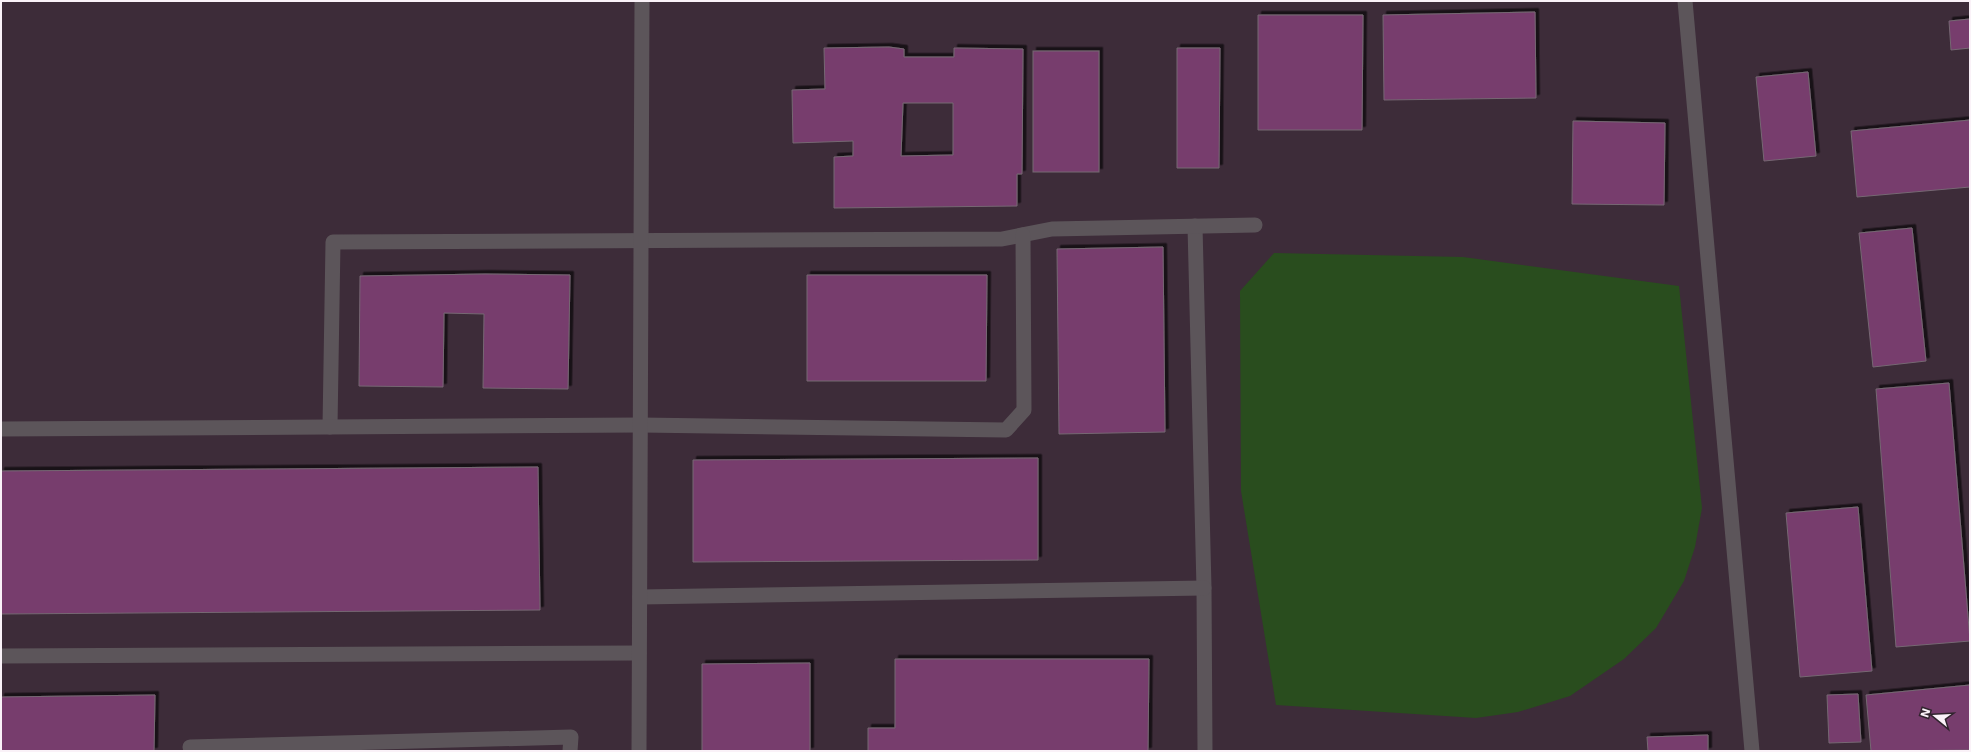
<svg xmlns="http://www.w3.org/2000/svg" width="1971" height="752" viewBox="0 0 1971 752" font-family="'DejaVu Sans',sans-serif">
  <defs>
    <filter id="shadow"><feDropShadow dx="3.5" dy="-3.5" stdDeviation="0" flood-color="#0009"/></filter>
  </defs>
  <rect width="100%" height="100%" fill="#30242d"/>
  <rect fill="#3d2c39" x="1" y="1" width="1969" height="750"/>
  <polygon fill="#294d1e" points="1274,253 1463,257 1679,286 1702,508 1695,547 1684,581 1656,628 1624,659 1570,696 1518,712 1476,718 1276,705 1241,491 1240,291"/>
  <g fill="#773c6d" stroke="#766873" fill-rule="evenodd" filter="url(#shadow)">
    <polygon points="1535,12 1536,98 1384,100 1383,15"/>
    <polygon points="1258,15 1363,15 1362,130 1258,130"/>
    <polygon points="1970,19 1970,48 1951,50 1949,21"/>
    <path d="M889,47L904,49V57H954V48L1023,49L1022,174H1017V206L834,208V157L853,156V141L793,143L792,90L825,89L824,48ZM903,103H953V155L901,156Z"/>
    <polygon points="1177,48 1220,48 1219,168 1177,168"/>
    <rect x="1033" y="51" width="66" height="121"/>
    <polygon points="1808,72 1816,156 1764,161 1756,77"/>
    <polygon points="1970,120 1970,187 1857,197 1851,131"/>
    <polygon points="1573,121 1665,123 1664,205 1572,204"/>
    <polygon points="1912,228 1926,361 1873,367 1859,233"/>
    <polygon points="1163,247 1165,432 1059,434 1057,249"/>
    <polygon points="485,274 570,275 568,389 483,388 484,314 444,313 443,387 359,386 360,276"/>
    <polygon points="807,275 987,275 986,381 807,381"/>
    <polygon points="1949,383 1970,641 1896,647 1876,389"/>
    <polygon points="1038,458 1038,560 693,562 693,460"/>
    <polygon points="538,467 540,610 1,614 1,471"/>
    <polygon points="1858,507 1872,671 1800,677 1786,513"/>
    <polygon points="895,659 1149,659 1148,751 868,751 868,728 895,728"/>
    <polygon points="810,663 810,751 702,751 702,664"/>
    <polygon points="1970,685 1970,750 1871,751 1866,695"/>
    <polygon points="1858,694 1861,742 1829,743 1827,695"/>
    <polygon points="155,695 154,751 1,751 1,697"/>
    <polygon points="1708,735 1708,751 1648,751 1647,737"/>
  </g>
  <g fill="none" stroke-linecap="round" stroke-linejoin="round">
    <g stroke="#5c555a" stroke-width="15">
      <polyline points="1685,1 1752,751"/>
      <polyline points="1195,226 1204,588 1205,751"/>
      <polyline points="330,427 333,242 1002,239 1052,229 1255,225"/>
      <polyline points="1,429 641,425 1006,430 1024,410 1023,235"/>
      <polyline points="640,597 1204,588"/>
      <polyline points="1,656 639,653"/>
      <polyline points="190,747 571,737 570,751"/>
      <polyline points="639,751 642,1"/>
    </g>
  </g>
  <rect width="1971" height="752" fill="none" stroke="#faf2f8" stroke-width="4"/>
  <g transform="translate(1935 716) rotate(288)" stroke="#30242d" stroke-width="3" paint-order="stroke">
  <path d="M0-3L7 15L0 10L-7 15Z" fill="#faf2f8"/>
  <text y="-6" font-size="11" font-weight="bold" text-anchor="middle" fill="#faf2f8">N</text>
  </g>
</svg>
